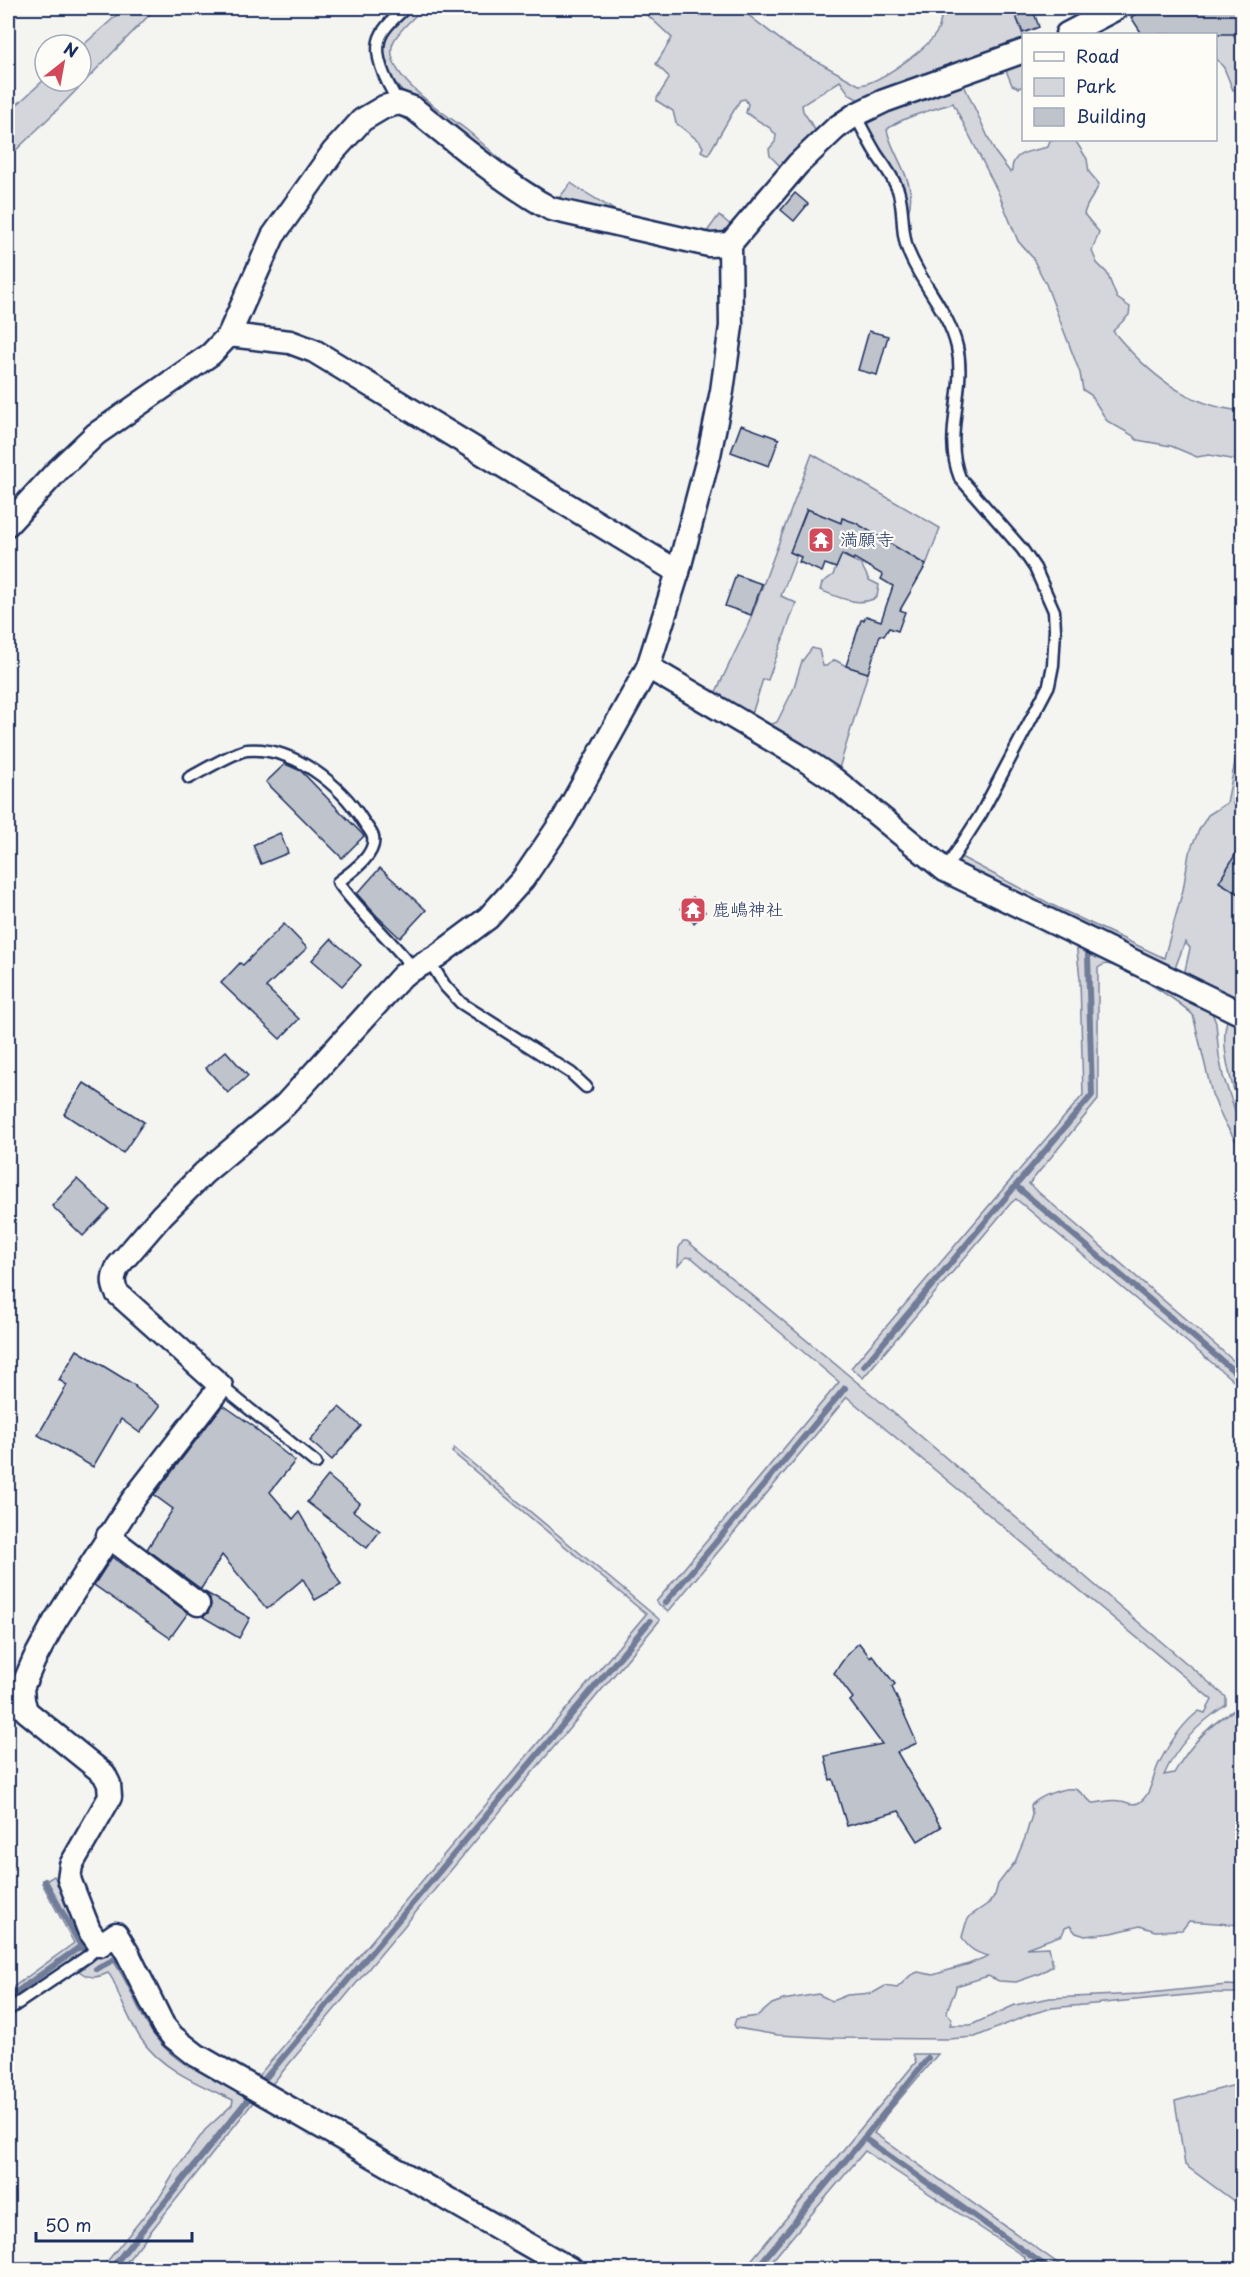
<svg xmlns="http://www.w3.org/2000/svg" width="1250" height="2277" viewBox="0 0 1250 2277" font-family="'Playpen Sans','Klee One',sans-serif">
  <rect width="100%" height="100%" fill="#f4f4f1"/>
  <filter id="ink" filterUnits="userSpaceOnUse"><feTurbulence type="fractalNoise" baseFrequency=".0167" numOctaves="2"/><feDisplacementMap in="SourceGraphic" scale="12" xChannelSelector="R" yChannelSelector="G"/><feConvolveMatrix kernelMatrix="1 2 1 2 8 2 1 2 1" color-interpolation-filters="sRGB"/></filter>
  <g filter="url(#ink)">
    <g fill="#d4d6db" stroke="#78829c" stroke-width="1.5">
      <polygon points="125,8 156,8 58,109 8,158 8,113 45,79 45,81 81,81 81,47"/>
      <path d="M410,8H423C414,18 398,30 393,43C381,76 448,115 468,131C481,142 494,154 507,165L505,171L406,96C394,83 375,55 385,36C391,26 402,16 410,8Z"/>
      <path d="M640,8H739L786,44L859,85C878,84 929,48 938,30C941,24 941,15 942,8H1032L1033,10L1016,16L1023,36V45L862,102L850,95L840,81L802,105L803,111L817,133L737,224L753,196L781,167L770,156L769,149L775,142L776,135L770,128L746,113L748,104L745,99L740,100L708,155L701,151L703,147L700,142L676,123L673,111L657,101V98L669,79L668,76L656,64L672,38Z"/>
      <polygon points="1227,27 1242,46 1241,51 1242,53 1242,86 1233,90 1224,68 1216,58 1216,36"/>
      <polygon points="1023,60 1023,86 1019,88 1012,85 1005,68"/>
      <path d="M963,83L995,152L1010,172L1012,171C1011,151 1033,151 1048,147L1050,140H1075L1087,159L1089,172L1099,184C1095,196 1087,201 1084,214L1099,232L1092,251L1097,263L1107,273L1117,298L1130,307L1129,315L1113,331C1147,373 1187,406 1242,411V461L1209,455L1197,457L1171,446L1137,440L1132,435L1107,421L1091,395L1083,390L1080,373L1046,284L1032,257L1018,241L998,192L953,103C937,109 897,118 887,130C893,158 919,183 908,213L902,187L868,129L867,121L870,116Z"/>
      <path d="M571,183C587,195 606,203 621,215L555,203Z"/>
      <polygon points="719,215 734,228 716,237 706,233"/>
      <polygon points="812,454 940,528 926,565 856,524 843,518 841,523 807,509 790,552 797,555 781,596 796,603 768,680 763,679 752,714 747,718 713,698 748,625"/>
      <path d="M841,555L861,564L869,580L879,585L877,597C859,608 838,597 820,590L822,583L833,575Z"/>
      <polygon points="812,648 819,650 823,666 826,666 835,660 846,666 868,673 837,775 768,726 777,722 793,690 802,661"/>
      <polygon points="1242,726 1242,775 1233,804 1242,806 1242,860 1240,858 1236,892 1242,895 1242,1009 1184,975 1190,948 1185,942 1175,968 1171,972 961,869 958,862 961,857 1058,908 1164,958 1183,890 1189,853 1199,830 1208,815 1227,803"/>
      <path d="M1076,942L1211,1010L1216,1023L1219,1056L1223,1076L1242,1130V1151L1223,1120L1212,1094L1193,1015C1179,1001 1129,969 1111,965C1105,963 1102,965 1098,968V1100L1029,1184L1242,1368V1388L1016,1199L1011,1203L863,1378L851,1368L1083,1095L1080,979Z"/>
      <path d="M1228,1018L1242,1021V1114C1233,1090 1218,1043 1228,1018Z"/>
      <path d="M683,1241H687L876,1398L1226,1697V1705C1199,1723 1177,1745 1164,1775L1174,1773C1190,1745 1213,1720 1242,1706V1925L1189,1921L1182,1930L1155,1931L1140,1926L1112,1933L1085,1936L1076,1933L1070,1926L1065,1928L1062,1935L1026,1948L1049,1947L1053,1966L1039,1974L1016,1982L999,1981L988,1976L956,1986C956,1994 948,2003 947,2013L952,2019L950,2025H971L1015,2005L1050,1998L1140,1994L1227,1985L1242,1986V1993H1208L1052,2008L1031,2014L975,2037L948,2039L833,2038L778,2035L736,2028L734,2025L736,2019L758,2016L772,2004L783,2000L818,1994L832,2001L847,1995L873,1993L885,1986L897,1988L911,1975L918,1972L933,1975L969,1964L988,1956C977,1953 968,1949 962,1937L966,1923L970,1916L989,1903L995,1895L998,1884L1015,1862L1025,1838L1032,1815L1031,1805C1039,1797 1065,1785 1077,1790C1082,1793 1088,1799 1092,1803C1101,1803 1110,1799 1120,1801C1126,1801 1131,1806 1138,1803C1151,1797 1153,1775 1159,1763C1169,1744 1182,1724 1199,1711L1205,1713L1212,1700L847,1397L668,1612L656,1602L839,1382L692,1258L686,1257L678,1266L679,1248Z"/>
      <polygon points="454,1448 660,1620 268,2089 254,2081 646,1614 452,1452"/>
      <polygon points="54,1876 89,1939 89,1946 76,1959 8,2005 8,1991 74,1943 42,1883"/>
      <path d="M111,1948L118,1950L145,2007L258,2096L121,2269H101L161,2195L176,2170L205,2130L232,2105L233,2100C201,2085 162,2070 141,2039C133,2027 126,2011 120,1998C116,1989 115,1980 108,1973C97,1978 89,1979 79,1971Z"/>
      <polygon points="913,2054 938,2054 886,2115 874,2133 1066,2269 1027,2269 1028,2264 1023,2256 865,2151 765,2269 744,2269 916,2062"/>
      <polygon points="1235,2085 1242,2087 1242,2207 1185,2165 1175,2101"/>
    </g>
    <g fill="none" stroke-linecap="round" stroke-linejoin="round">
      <g stroke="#717c98" stroke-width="6">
        <polyline points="1016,1186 1242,1378"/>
        <polyline points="864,1366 1092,1095 1088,955"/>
        <polyline points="665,1603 845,1388"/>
        <polyline points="45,1881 81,1946"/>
        <path d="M96,1969L115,1959C146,2005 141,2036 194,2067"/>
        <polyline points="8,1998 81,1946 83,1949"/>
        <polyline points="263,2081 650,1621"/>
        <polyline points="864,2138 928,2058"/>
        <polyline points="110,2270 249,2098 245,2095"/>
        <polyline points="755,2270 864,2138 1051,2270"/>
      </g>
    </g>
    <g fill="#bfc3cc" stroke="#1b2f5e" stroke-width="1.5">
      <polygon points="1147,8 1242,8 1242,34 1142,34 1131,17"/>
      <polygon points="1033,10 1039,27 1023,33 1016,16"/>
      <polygon points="795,193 808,204 794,221 781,210"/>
      <polygon points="869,331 888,336 877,375 858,370"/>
      <polygon points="741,425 779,439 769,466 731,452"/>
      <polygon points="807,509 841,523 842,518 856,523 926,565 900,610 905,612 898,631 889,628 884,636 880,635 868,673 846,666 861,620 864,620 866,616 881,621 893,586 881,579 883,575 854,558 853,560 842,554 836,568 825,564 822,572 799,562 801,557 790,552"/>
      <polygon points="736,575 762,584 751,615 725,606"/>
      <polygon points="285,764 301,771 364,836 342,858 266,782"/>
      <polygon points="280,833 288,853 261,864 253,845"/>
      <polygon points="1242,843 1242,896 1219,882"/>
      <polygon points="380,868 426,910 400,938 377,916 357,894"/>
      <polygon points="693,897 705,912 694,923 681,908"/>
      <polygon points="284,924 307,948 266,987 299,1019 280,1039 221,983 240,963 243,965"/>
      <polygon points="331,939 361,965 342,986 312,960"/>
      <polygon points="226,1051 248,1076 228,1093 206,1068"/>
      <polygon points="84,1083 144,1122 123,1153 64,1114"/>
      <polygon points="77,1179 109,1209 83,1236 52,1206"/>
      <polygon points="77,1350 136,1386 135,1387 160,1406 140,1433 121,1419 93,1467 38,1435 67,1385 59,1380"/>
      <polygon points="223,1405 256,1428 255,1429 295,1461 270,1492 293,1519 299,1512 341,1585 315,1600 303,1579 267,1609 222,1555 201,1589 147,1549 173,1509 154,1495"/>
      <polygon points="339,1407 361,1426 332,1460 310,1441"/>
      <polygon points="328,1476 360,1503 353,1511 380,1531 367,1548 307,1502"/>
      <polygon points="112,1557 188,1613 170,1638 94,1585"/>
      <polygon points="203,1591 250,1618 239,1638 203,1617 208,1613 211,1605 210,1598"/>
      <polygon points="859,1643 870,1657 872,1655 895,1684 892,1687 917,1743 897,1752 941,1827 918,1841 899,1811 847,1826 833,1779 830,1780 825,1756 882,1744 850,1701 853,1698 834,1673 849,1652"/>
    </g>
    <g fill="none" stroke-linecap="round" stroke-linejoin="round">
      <g stroke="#1b2f5e" stroke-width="15">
        <g id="lane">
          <path d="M399,103C389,87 374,60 379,41C382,28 396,17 405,8"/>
          <path d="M855,115C862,128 869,142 877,155C885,166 893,177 898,190C905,211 900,233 909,253C922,285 949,312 957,347C967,390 942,434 960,478L1022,549L1035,568L1054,611L1055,630L1053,665L1049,685L981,814L945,870"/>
          <path d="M189,778C202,771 236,751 247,750C293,746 341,785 363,821C366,826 372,832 373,837C377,855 350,873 338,882C361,914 390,939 414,969"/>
          <polyline points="429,960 445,986 461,1003 571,1073 586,1087"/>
          <polyline points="221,1386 316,1463"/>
          <polyline points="8,2010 88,1956 100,1945"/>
        </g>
      </g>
      <g stroke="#1b2f5e" stroke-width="27">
        <g id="street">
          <polyline points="1067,34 1117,8"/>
          <polyline points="229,335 290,342 314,351 678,572"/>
          <path d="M8,524L58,470L96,434L211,354L229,335L273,236L333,152L362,120L384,107L399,103L413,108C454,141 505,184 551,209L709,245L730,244"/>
          <polyline points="648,667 796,754 835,780 945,870 1242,1014"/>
          <polyline points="108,1536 198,1604"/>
          <path d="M572,2270L196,2055L173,2037L163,2025L127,1952L116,1934L100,1945L89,1930L69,1879L71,1865L110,1797L109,1784L104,1774L26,1711L23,1700L22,1688L34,1660L55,1621L132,1501L221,1386L117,1293C112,1283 113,1277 118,1266L162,1215L204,1173L285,1105L403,975L437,956L488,918L523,879L563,820L648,667L678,572L709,455L722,391L731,326L730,244L798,164L836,128L855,115L884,101L1024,51"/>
        </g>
      </g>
      <use href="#lane" stroke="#fdfcf7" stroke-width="10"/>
      <use href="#street" stroke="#fdfcf7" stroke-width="22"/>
    </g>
  </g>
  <defs>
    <g id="temple-square" transform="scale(1.35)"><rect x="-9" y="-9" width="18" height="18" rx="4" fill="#d1495b" stroke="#fdfcf7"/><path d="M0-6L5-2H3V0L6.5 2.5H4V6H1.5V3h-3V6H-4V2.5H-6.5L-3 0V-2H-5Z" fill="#fff"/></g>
  </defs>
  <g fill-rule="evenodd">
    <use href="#temple-square" x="821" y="540"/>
    <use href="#temple-square" x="693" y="910"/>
  </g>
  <g text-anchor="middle" stroke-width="4.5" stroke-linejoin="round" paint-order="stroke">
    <g font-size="18" fill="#1b2f5e" stroke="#fdfcf7" text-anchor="start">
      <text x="840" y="546">満願寺</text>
      <text x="712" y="916">鹿嶋神社</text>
    </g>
  </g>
  <rect width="1250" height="2277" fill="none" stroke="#fdfcf7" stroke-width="30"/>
  <rect x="15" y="15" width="1220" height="2247" fill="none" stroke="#1b2f5e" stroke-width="2" filter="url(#ink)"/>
  <rect x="1022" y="33" width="195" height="108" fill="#fdfcf7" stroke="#a3aaba" stroke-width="1.5"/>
  <rect x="1034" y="52" width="30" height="9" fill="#fdfcf7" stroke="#a3aaba" stroke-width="1.5"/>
  <text x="1076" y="63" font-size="18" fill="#1b2f5e">Road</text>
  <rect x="1034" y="78" width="30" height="18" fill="#d4d6db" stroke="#a3aaba" stroke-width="1.5"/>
  <text x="1076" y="93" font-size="18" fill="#1b2f5e">Park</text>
  <rect x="1034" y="108" width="30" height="18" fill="#bfc3cc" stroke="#a3aaba" stroke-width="1.5"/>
  <text x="1076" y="123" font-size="18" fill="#1b2f5e">Building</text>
  <g transform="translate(63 63) rotate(31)"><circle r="28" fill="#fdfcf7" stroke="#a3aaba" stroke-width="1.5"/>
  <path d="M0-4.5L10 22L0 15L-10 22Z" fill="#d1495b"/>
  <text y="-9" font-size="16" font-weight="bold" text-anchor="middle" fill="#1b2f5e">N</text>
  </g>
  <path d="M36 2232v9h156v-9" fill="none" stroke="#1b2f5e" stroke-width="3"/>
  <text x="45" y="2232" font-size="18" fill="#1b2f5e" stroke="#fdfcf7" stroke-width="4.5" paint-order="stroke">50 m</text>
</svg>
